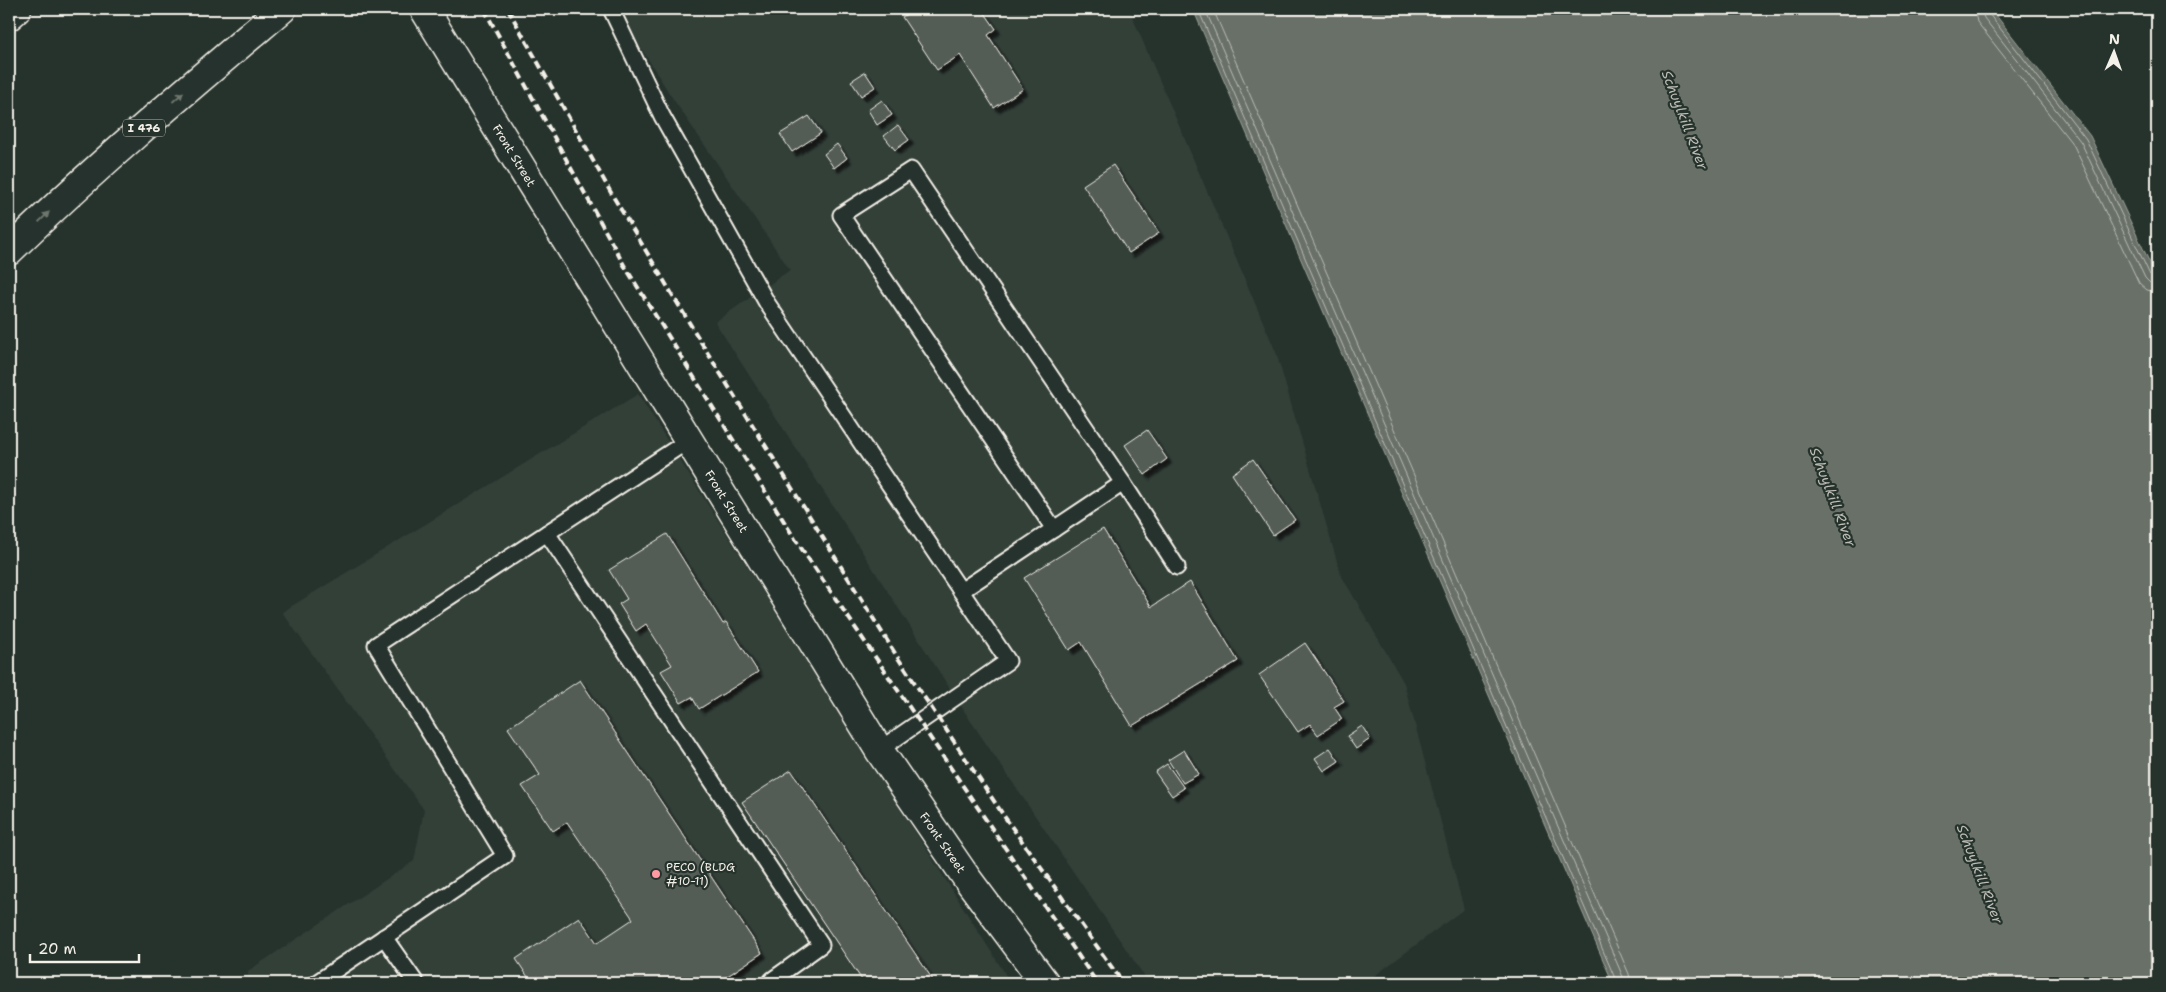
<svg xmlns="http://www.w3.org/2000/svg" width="2166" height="992" viewBox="0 0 2166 992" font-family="'Shantell Sans',sans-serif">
  <defs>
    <filter id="shadow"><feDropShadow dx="4.5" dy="4.5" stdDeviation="1" flood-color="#0009"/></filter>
  </defs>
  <rect width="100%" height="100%" fill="#26332d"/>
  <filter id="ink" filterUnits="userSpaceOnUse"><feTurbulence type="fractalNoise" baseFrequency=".02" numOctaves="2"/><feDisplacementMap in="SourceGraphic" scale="10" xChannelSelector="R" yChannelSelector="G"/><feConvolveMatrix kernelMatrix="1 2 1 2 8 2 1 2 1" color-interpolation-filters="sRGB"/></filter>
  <g filter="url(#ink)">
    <g fill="#333f39">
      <polygon points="617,9 1129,9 1276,352 1341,575 1404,683 1464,909 1365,983 1149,983 970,720 715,322 790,270 669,93"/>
      <polygon points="638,394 1011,983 248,983 248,971 414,861 424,810 282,612"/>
    </g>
    <polygon fill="#676f68" stroke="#9fa39b" points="1193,9 1991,9 2090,136 2157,278 2157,983 1613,983"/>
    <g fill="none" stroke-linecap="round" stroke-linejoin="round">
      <g stroke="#bcbdb5" stroke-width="1">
        <polyline points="1198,9 1617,983"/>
        <polyline points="1205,9 1623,977 1623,983"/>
        <polyline points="1213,9 1629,974 1631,983"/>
        <polyline points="1974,9 1977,22 2074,146 2139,283 2147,290 2157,292"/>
        <polyline points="1981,9 1984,18 2081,142 2145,278 2150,283 2157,284"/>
        <polyline points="1987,9 1989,14 2086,139 2150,275 2157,278"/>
      </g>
    </g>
    <g fill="#525c55" stroke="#f4f1e8" filter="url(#shadow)">
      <polygon points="914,9 982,9 996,29 988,35 1023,89 994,108 960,55 937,70 902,17"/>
      <polygon points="865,72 875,87 861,96 851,81"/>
      <polygon points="882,100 892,115 877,125 868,110"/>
      <polygon points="809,116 821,133 792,152 780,134"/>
      <polygon points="898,125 909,140 895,150 884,136"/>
      <polygon points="837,144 847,158 834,168 824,154"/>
      <polygon points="1113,165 1159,233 1129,253 1083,185"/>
      <polygon points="1147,430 1167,459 1145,475 1125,445"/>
      <polygon points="1253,459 1295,520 1273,535 1232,474"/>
      <polygon points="1103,529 1151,607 1190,582 1238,661 1132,726 1081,642 1069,650 1024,578"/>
      <polygon points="667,534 723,624 726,622 758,672 699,709 692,697 681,703 661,671 672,665 646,624 636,631 619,604 627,599 609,570"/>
      <polygon points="1305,643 1344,701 1334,707 1342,719 1318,735 1310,724 1298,732 1259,675"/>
      <polygon points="580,680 762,953 717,983 532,983 516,959 579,917 597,943 633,919 567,822 553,831 522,786 540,775 508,728"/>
      <polygon points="1362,726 1370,739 1356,749 1347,736"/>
      <polygon points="1330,748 1339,761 1324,771 1315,758"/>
      <polygon points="1184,750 1199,774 1183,783 1168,760"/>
      <polygon points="1167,764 1184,788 1172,796 1155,772"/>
      <polygon points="791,770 935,983 864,983 742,802"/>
    </g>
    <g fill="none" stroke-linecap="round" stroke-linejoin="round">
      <g stroke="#f4f1e8" stroke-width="19">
        <g id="lane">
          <polyline points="611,9 662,116 767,303 1008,661 879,750"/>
          <polyline points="1054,529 841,215 911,170 1123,483"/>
          <polyline points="547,533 821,945 772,980 774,983"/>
          <polyline points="961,591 1123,483 1177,567"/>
          <polyline points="384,937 416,983"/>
          <polyline points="316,983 505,856 376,645 689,440"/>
        </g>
      </g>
      <g stroke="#f4f1e8" stroke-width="31">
        <g id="secondary">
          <path id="s1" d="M424,9L879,750L966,877L1045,983"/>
        </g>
      </g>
      <g stroke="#f4f1e8" stroke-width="31">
        <g id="highway">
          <polyline points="9,16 17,9"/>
          <path d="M9,251C96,166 189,88 282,9"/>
        </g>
      </g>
      <use href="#lane" stroke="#26332d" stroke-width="15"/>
      <use href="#secondary" stroke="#26332d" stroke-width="28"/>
      <use href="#highway" stroke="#26332d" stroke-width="28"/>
      <g stroke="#f4f1e8" stroke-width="4" stroke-dasharray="8 4" stroke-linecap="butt">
        <polyline points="484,9 624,265 795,539 1097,983"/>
        <polyline points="508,9 614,198 707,352 898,658 1004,816 1123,983"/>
      </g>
    </g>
    <defs><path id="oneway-solid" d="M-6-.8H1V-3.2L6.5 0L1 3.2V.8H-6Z" transform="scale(1.25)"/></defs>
    <g fill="#6e766e">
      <use href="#oneway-solid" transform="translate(178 97) rotate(-42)"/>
      <use href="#oneway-solid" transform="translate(44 217) rotate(-44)"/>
    </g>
  </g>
  <circle fill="#ff9aa2" stroke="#26332d" stroke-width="2" cx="656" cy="874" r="5"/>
  <g text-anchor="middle" stroke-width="4.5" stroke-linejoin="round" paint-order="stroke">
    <rect fill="#26332d" stroke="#b6b8b0" stroke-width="1" x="123" y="119.5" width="42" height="17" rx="4"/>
    <g font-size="11" font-weight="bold" fill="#f4f1e8">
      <text x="144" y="132">I 476</text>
    </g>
    <g font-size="12" fill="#f4f1e8" stroke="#26332d">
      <text dy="4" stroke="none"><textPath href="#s1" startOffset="172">Front Street</textPath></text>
      <text dy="4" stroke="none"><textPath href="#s1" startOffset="578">Front Street</textPath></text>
      <text dy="4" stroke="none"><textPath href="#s1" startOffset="982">Front Street</textPath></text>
    </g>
    <g font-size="12" fill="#f4f1e8" stroke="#26332d" text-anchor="start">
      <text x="666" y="871">PECO (BLDG<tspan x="666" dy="14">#10-11)</tspan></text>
    </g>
    <g font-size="14" font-style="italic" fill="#bcbdb5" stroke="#26332d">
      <text transform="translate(1685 120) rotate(69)" y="5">Schuylkill River</text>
      <text transform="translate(1833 497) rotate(69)" y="5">Schuylkill River</text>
      <text transform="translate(1980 874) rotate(69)" y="5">Schuylkill River</text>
    </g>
  </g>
  <rect width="2166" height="992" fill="none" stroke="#26332d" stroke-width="30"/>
  <rect x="15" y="15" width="2136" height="962" fill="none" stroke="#f4f1e8" stroke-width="2" filter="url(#ink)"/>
  <g transform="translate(2114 52) rotate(2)" stroke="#26332d" stroke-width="4" paint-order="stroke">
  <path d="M0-4L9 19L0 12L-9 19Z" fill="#f4f1e8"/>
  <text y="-8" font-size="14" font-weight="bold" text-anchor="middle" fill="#f4f1e8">N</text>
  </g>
  <path d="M30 954v8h109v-8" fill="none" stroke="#f4f1e8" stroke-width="2.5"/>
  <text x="38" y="954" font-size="15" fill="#f4f1e8" stroke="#26332d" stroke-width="4" paint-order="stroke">20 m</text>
</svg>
